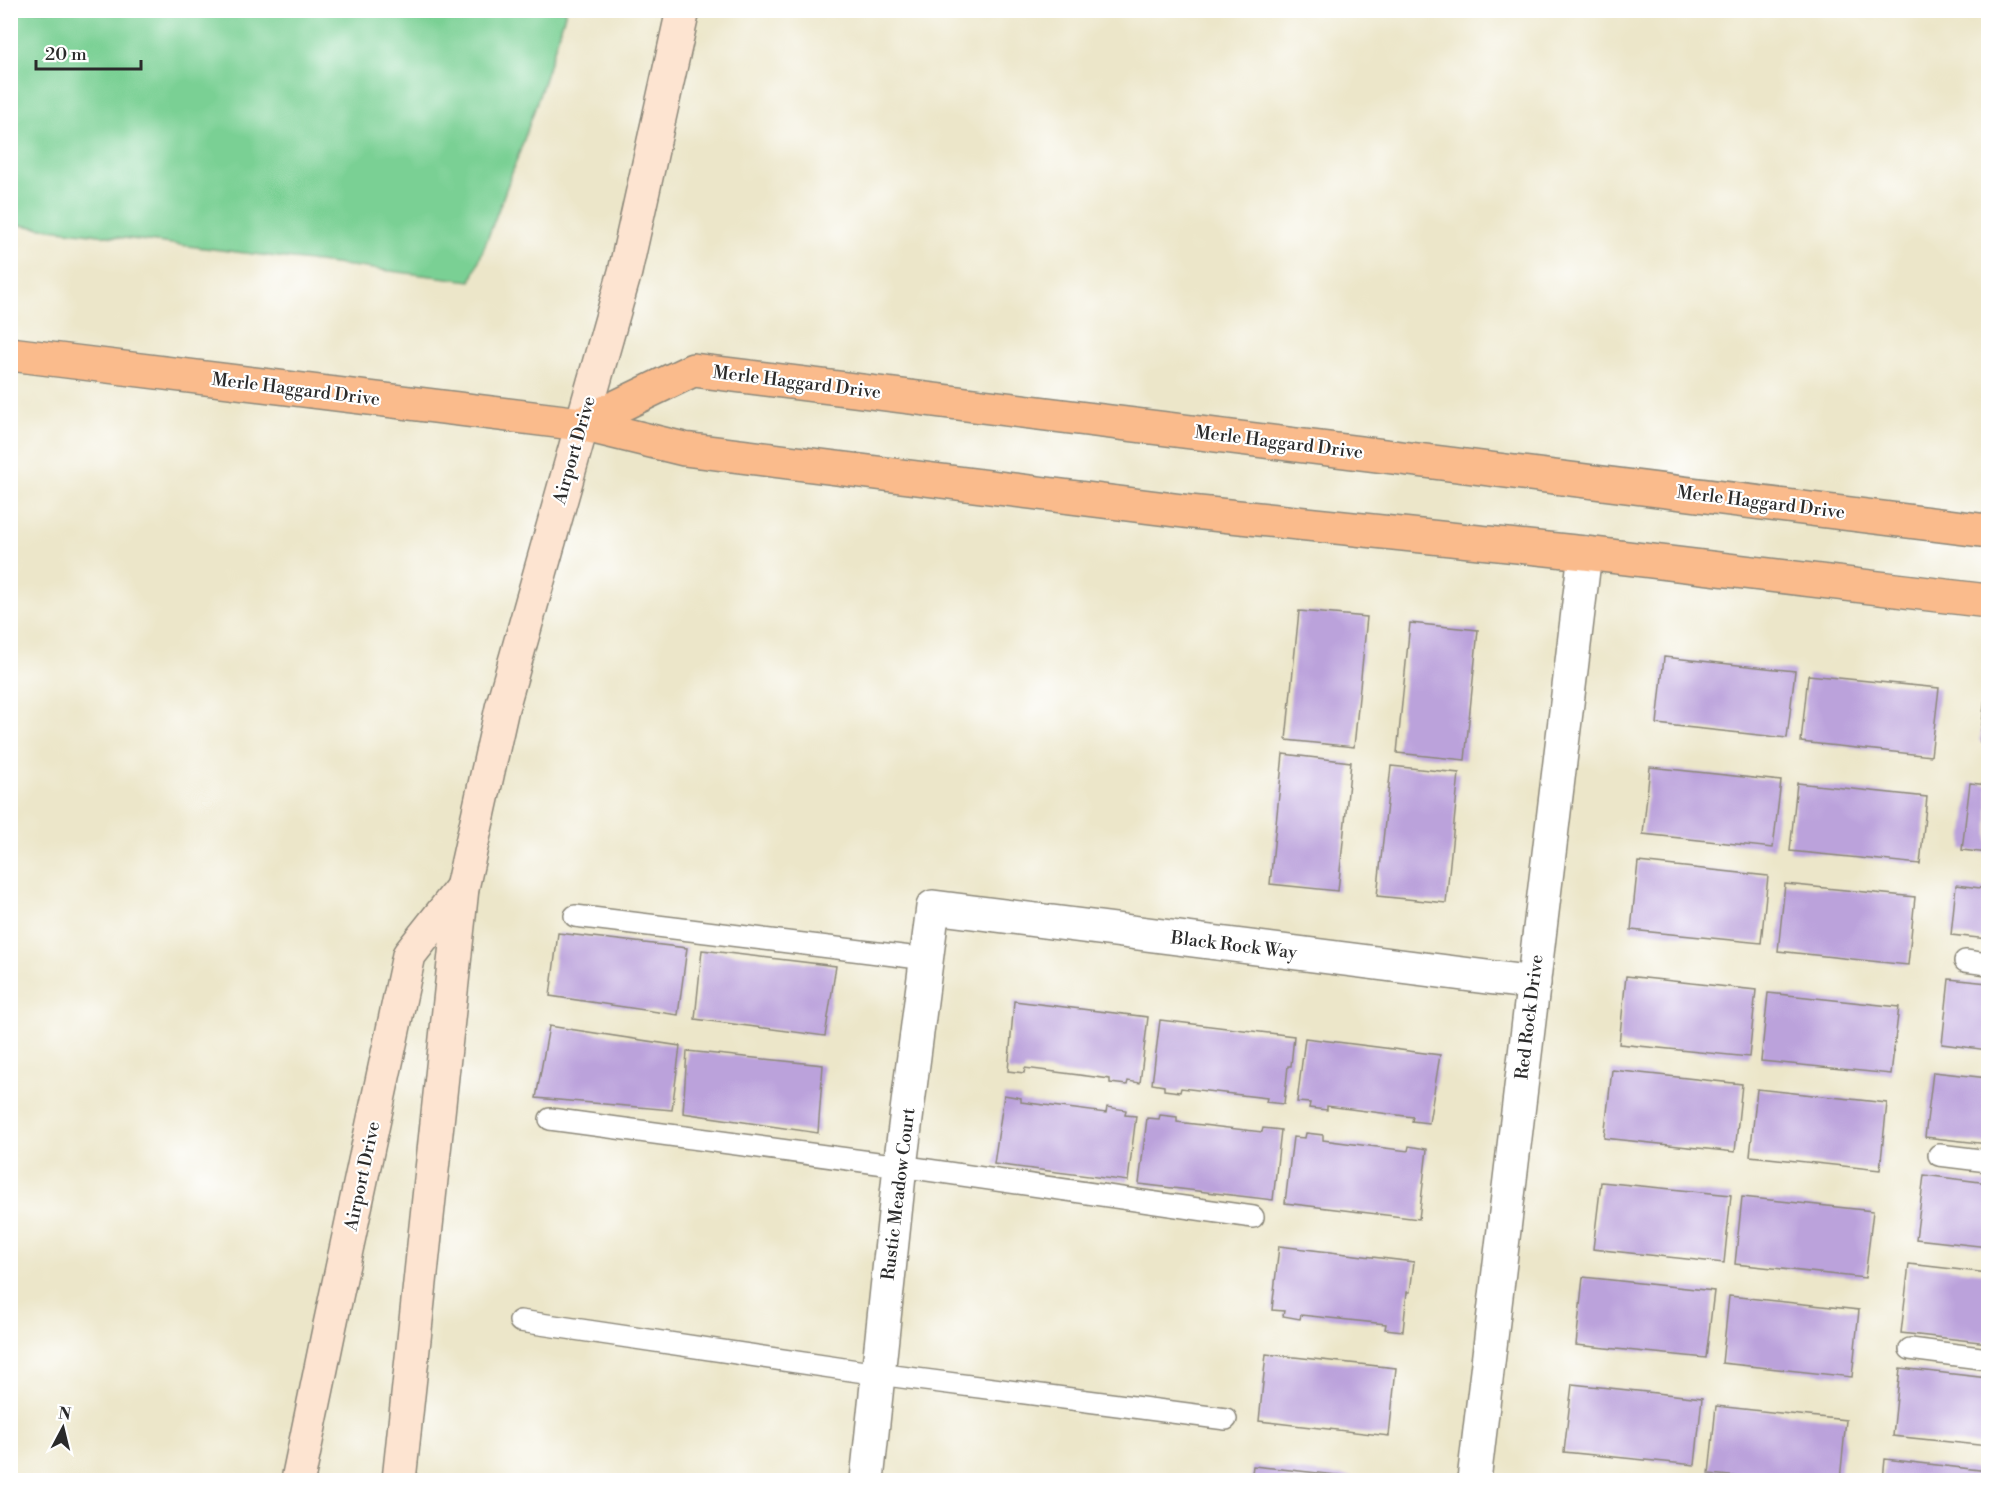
<svg xmlns="http://www.w3.org/2000/svg" width="1999" height="1491" viewBox="0 0 1999 1491" font-family="'Libre Bodoni',serif">
  <rect width="100%" height="100%" fill="#fff"/>
  <filter id="ink" filterUnits="userSpaceOnUse"><feTurbulence type="fractalNoise" baseFrequency=".0167" numOctaves="2"/><feDisplacementMap in="SourceGraphic" scale="12" xChannelSelector="R" yChannelSelector="G"/><feConvolveMatrix kernelMatrix="1 2 1 2 8 2 1 2 1" color-interpolation-filters="sRGB"/></filter>
  <filter id="wash" filterUnits="userSpaceOnUse"><feTurbulence type="fractalNoise" baseFrequency=".008" numOctaves="4" result="noise"/><feDisplacementMap in="SourceGraphic" scale="24" xChannelSelector="R" yChannelSelector="G"/><feGaussianBlur stdDeviation="1.35" result="paint"/><feColorMatrix in="noise" values="0 0 0 0 0 0 0 0 0 0 0 0 0 0 0 0 0 1.4 0 .05"/><feComposite in="paint" operator="in"/></filter>
  <g filter="url(#wash)">
    <rect width="100%" height="100%" fill="#ece6c9"/>
    <path fill="#7ad094" stroke="#527e60" stroke-width="1.5" d="M11,10H566V11C539,102 506,192 471,281L11,224Z"/>
    <g id="blocks">
      <g fill="#bba2db">
        <polygon points="1299,611 1367,617 1354,747 1286,740"/>
        <polygon points="1410,623 1478,630 1465,760 1397,753"/>
        <polygon points="1664,657 1795,671 1787,738 1657,724"/>
        <polygon points="1808,675 1939,688 1931,756 1801,742"/>
        <polygon points="1987,679 1988,679 1988,743 1980,742"/>
        <polygon points="1283,754 1351,762 1338,891 1270,884"/>
        <polygon points="1391,766 1459,773 1446,903 1377,896"/>
        <polygon points="1650,767 1781,781 1773,848 1643,834"/>
        <polygon points="1797,783 1927,797 1920,864 1790,851"/>
        <polygon points="1970,783 1988,785 1988,853 1962,850"/>
        <polygon points="1638,862 1768,876 1761,943 1631,930"/>
        <polygon points="1785,884 1915,897 1908,965 1778,951"/>
        <polygon points="1956,885 1988,889 1988,939 1951,935"/>
        <polygon points="558,933 687,948 678,1015 550,996"/>
        <polygon points="702,950 836,966 825,1036 695,1019"/>
        <polygon points="1626,976 1756,990 1749,1057 1619,1044"/>
        <polygon points="1949,979 1988,983 1988,1050 1942,1044"/>
        <polygon points="1768,993 1899,1007 1891,1074 1761,1061"/>
        <polygon points="1014,1001 1148,1017 1140,1083 1128,1081 1127,1085 1110,1083 1110,1079 1025,1068 1024,1073 1008,1071"/>
        <polygon points="1160,1020 1294,1036 1291,1066 1288,1066 1284,1104 1266,1102 1267,1098 1181,1088 1180,1092 1164,1090 1164,1086 1152,1084"/>
        <polygon points="549,1026 680,1046 672,1110 536,1098"/>
        <polygon points="1305,1038 1440,1055 1429,1123 1412,1121 1413,1117 1327,1106 1327,1110 1309,1108 1310,1103 1297,1102"/>
        <polygon points="687,1051 823,1065 818,1133 683,1113"/>
        <polygon points="1612,1070 1742,1084 1735,1152 1604,1138"/>
        <polygon points="1933,1072 1988,1078 1988,1144 1925,1137"/>
        <polygon points="1757,1089 1887,1103 1880,1170 1750,1156"/>
        <polygon points="1004,1095 1021,1098 1021,1102 1106,1113 1107,1107 1126,1110 1125,1115 1136,1116 1128,1181 994,1164"/>
        <polygon points="1160,1115 1177,1117 1177,1122 1262,1132 1263,1128 1281,1130 1273,1200 1139,1184 1147,1118 1159,1119"/>
        <polygon points="1306,1133 1323,1135 1323,1140 1408,1151 1409,1146 1427,1149 1419,1219 1285,1203 1293,1137 1305,1138"/>
        <polygon points="1924,1175 1988,1183 1988,1247 1916,1239"/>
        <polygon points="1601,1182 1731,1195 1724,1263 1593,1249"/>
        <polygon points="1742,1197 1873,1211 1865,1278 1735,1264"/>
        <polygon points="1279,1246 1414,1262 1410,1292 1407,1292 1403,1331 1385,1329 1386,1324 1301,1315 1300,1319 1283,1316 1284,1311 1272,1310"/>
        <polygon points="1909,1264 1988,1273 1988,1343 1901,1333"/>
        <polygon points="1583,1277 1714,1291 1706,1358 1576,1345"/>
        <polygon points="1729,1296 1859,1310 1852,1377 1722,1363"/>
        <polygon points="1266,1354 1396,1368 1389,1436 1259,1421"/>
        <polygon points="1900,1368 1988,1378 1988,1446 1893,1436"/>
        <polygon points="1572,1384 1702,1398 1695,1465 1564,1452"/>
        <polygon points="1716,1406 1846,1420 1840,1480 1772,1480 1709,1474"/>
        <polygon points="1885,1459 1988,1471 1988,1480 1883,1480"/>
        <polygon points="1253,1466 1372,1479 1372,1480 1251,1480"/>
      </g>
    </g>
  </g>
  <g filter="url(#ink)">
    <use href="#blocks" fill-opacity="0" stroke="#8c887a" stroke-width="1.5"/>
    <g fill="none" stroke-linecap="round" stroke-linejoin="round">
      <g stroke="#8c887a" stroke-width="24">
        <g id="service">
          <polyline points="575,916 927,959"/>
          <polyline points="1965,961 1988,964"/>
          <polyline points="550,1119 900,1166 1253,1217"/>
          <polyline points="1939,1155 1988,1161"/>
          <polyline points="520,1321 878,1374 1226,1419"/>
          <polyline points="1910,1349 1988,1359"/>
        </g>
      </g>
      <g stroke="#8c887a" stroke-width="36">
        <g id="minor">
          <polyline points="867,1480 900,1166 933,907 1534,983"/>
          <polyline points="1474,1480 1585,553"/>
        </g>
      </g>
      <g stroke="#8c887a" stroke-width="36">
        <g id="secondary">
          <polyline points="298,1480 330,1325 409,955 462,888"/>
          <polyline points="399,1480 462,888 502,708 625,272 683,10"/>
        </g>
      </g>
      <g stroke="#8c887a" stroke-width="36">
        <g id="primary">
          <polyline points="10,354 581,424 684,449 1191,512 1585,553 1988,601"/>
          <polyline points="581,424 693,370 1988,531"/>
        </g>
      </g>
      <use href="#service" stroke="#fff" stroke-width="21"/>
      <use href="#minor" stroke="#fff" stroke-width="33"/>
      <use href="#secondary" stroke="#fde4d1" stroke-width="33"/>
      <use href="#primary" stroke="#fabb8c" stroke-width="33"/>
    </g>
  </g>
  <g text-anchor="middle" stroke-width="4.5" stroke-linejoin="round" paint-order="stroke">
    <g font-size="18" fill="#2b2b2b" stroke="#fff">
      <text transform="translate(797 382) rotate(7)" y="6">Merle Haggard Drive</text>
      <text transform="translate(296 389) rotate(7)" y="6">Merle Haggard Drive</text>
      <text transform="translate(1279 442) rotate(7)" y="6">Merle Haggard Drive</text>
      <text transform="translate(574 450) rotate(-74)" y="6">Airport Drive</text>
      <text transform="translate(1761 502) rotate(7)" y="6">Merle Haggard Drive</text>
      <text transform="translate(1234 945) rotate(7)" y="6">Black Rock Way</text>
      <text transform="translate(1529 1017) rotate(-83)" y="6">Red Rock Drive</text>
      <text transform="translate(362 1176) rotate(-78)" y="6">Airport Drive</text>
      <text transform="translate(898 1194) rotate(-83)" y="6">Rustic Meadow Court</text>
    </g>
  </g>
  <rect width="1999" height="1491" fill="none" stroke="#fff" stroke-width="36"/>
  <g transform="translate(63 1428) rotate(7)" stroke="#ffffff" stroke-width="4.5" paint-order="stroke">
  <path d="M0-4.5L10 22L0 15L-10 22Z" fill="#2b2b2b"/>
  <text y="-9" font-size="16" font-weight="bold" text-anchor="middle" fill="#2b2b2b">N</text>
  </g>
  <path d="M36 60v9h105v-9" fill="none" stroke="#2b2b2b" stroke-width="3"/>
  <text x="45" y="60" font-size="18" fill="#2b2b2b" stroke="#ffffff" stroke-width="4.5" paint-order="stroke">20 m</text>
</svg>
